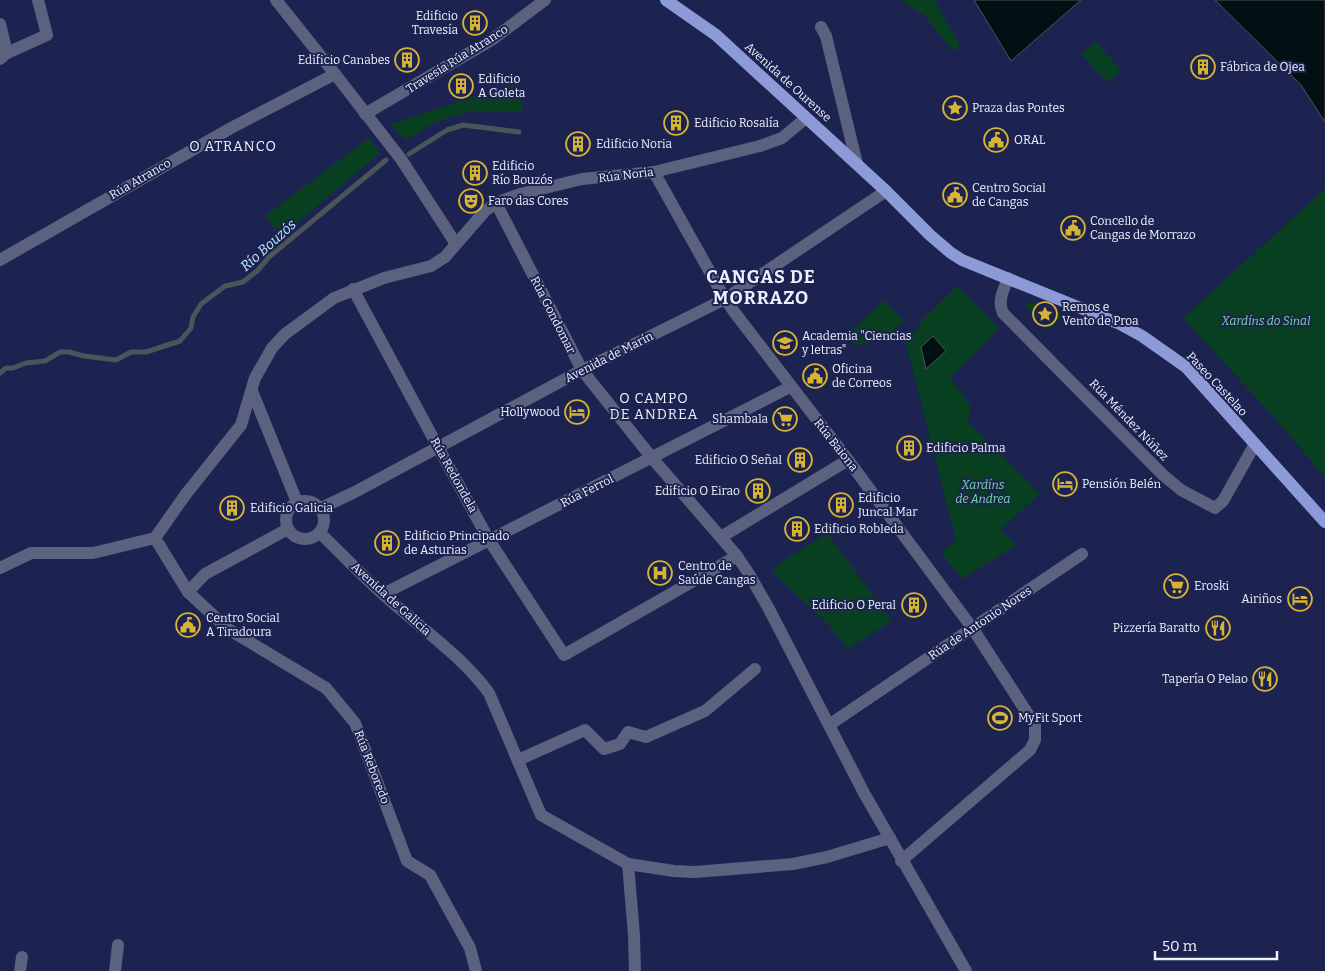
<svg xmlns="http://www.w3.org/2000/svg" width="1325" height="971" viewBox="0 0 1325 971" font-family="Bitter,serif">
  <rect width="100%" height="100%" fill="#1c2350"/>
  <g fill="#083f21">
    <polygon points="900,0 935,0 960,47 953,51 924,15"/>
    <polygon points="1095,41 1121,70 1108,83 1081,54"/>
    <polygon points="518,83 523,111 470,111 436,122 406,140 390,124"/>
    <polygon points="369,138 380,153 281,237 265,216"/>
    <polygon points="1325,189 1325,477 1273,416 1183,318"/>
    <polygon points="957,286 999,328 972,357 950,377 971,407 969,416 966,420 1040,494 1001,529 1016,545 991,562 990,561 963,579 941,553 956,540 905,340 918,329 921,321"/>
    <polygon points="884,300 904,321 885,338 854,346 851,331"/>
    <polygon points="1031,301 1064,315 1048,330 1025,306"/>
    <polygon points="827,533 892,621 848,649 828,624 772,572 780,563"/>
  </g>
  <g fill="#031013" stroke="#4a5459">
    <polygon points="974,0 1081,0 1011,61"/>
    <polygon points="1215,0 1325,0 1325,122 1301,85"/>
    <polygon points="933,336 946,351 926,369 921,347"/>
  </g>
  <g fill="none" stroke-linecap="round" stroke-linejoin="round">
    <g stroke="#4a5459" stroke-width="5">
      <polyline points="409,154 447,130 463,125 519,132"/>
      <polyline points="0,373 6,368 13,368 26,363 45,361 60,352 69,352 84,356 116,360 131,352 146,352 180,341 191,328 193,317 201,304 225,286 243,282 257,271 269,257 386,160"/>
    </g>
    <g stroke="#5b6280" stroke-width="12">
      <polyline points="276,0 335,74 401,159 456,244"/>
      <polyline points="0,24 7,53"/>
      <polyline points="821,27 826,36 857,164"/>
      <polyline points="0,59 7,53 47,35 38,0"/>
      <polyline points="365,114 493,39 545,0"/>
      <polyline points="654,172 725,299 735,313 848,460 973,629 1035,725 1035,740 1030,750 901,861"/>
      <polyline points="496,203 582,370 652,458 737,556 749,574 769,609 864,793 966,971"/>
      <polyline points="0,260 231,128 335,74"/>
      <path d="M1008,278C1004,290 997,300 1003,313L1163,475L1181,490L1215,508L1223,501L1255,444"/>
      <polyline points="353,289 438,447 489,540 564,655 737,556"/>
      <polyline points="252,391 297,502"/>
      <circle cx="305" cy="520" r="19"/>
      <polyline points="321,508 353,493 582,370 725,299 886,191"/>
      <path d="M320,533C341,553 361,575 383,594C419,627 460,654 489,693L541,815L628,864L674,871L695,872L793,864L827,857L890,838"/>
      <polyline points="721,537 848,460"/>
      <polyline points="155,538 186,494 241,425 255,378 272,348 285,334 334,298 384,278 431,266 445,257 485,211 496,203 520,194 582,179 654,172 760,146 782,138 806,118"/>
      <polyline points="155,538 188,592 228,629 326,688 355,723 407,861 430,875 470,948 476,971"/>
      <polyline points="0,568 31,553 93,553 155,538"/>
      <polyline points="188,592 205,574 288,529"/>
      <polyline points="383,594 790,387"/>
      <polyline points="829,725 1082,554"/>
      <polyline points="518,760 585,730 604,749 620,744 628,732 646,737 705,711 755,669"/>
      <polyline points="628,864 634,935 635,971"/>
      <polyline points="20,971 22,957"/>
      <polyline points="115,971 118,945"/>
    </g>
    <polyline stroke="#8c9bd8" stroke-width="12" points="666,0 716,35 886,191 930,235 951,253 962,260 1120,324 1142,336 1186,367 1325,522"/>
  </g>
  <defs>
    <g id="building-ring" transform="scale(1.25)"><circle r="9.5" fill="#1c2350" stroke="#d7b434" stroke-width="1.5"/><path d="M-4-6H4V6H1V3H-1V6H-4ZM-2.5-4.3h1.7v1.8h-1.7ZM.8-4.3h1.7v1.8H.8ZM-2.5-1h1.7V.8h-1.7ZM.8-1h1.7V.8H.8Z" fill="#d7b434"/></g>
    <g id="sight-ring" transform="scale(1.25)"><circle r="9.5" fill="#1c2350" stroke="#d7b434" stroke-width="1.5"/><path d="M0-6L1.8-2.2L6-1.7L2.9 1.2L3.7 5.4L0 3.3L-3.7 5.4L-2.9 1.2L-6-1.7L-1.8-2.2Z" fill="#d7b434"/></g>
    <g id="civic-ring" transform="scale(1.25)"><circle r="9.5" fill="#1c2350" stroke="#d7b434" stroke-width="1.5"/><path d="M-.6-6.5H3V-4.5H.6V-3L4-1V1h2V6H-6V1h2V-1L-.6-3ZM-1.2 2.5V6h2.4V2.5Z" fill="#d7b434"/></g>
    <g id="theatre-ring" transform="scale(1.25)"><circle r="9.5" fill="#1c2350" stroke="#d7b434" stroke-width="1.5"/><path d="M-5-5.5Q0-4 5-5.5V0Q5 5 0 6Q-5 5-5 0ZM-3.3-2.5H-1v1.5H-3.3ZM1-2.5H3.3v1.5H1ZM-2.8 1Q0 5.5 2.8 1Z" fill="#d7b434"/></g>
    <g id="school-ring" transform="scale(1.25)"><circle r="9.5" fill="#1c2350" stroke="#d7b434" stroke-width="1.5"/><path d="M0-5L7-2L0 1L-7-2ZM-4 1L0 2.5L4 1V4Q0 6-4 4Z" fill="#d7b434"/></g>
    <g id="hotel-ring" transform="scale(1.25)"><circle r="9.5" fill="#1c2350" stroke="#d7b434" stroke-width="1.5"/><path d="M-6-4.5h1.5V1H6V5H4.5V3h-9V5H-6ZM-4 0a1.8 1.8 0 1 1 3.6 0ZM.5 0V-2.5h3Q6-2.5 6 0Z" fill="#d7b434"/></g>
    <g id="supermarket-ring" transform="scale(1.25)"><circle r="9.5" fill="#1c2350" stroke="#d7b434" stroke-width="1.5"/><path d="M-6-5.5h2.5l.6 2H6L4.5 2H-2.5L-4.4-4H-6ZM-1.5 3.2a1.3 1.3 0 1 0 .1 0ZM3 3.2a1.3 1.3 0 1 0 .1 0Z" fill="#d7b434"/></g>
    <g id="hospital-ring" transform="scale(1.25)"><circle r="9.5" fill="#1c2350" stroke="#d7b434" stroke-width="1.5"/><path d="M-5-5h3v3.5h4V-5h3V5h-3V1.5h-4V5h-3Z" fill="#d7b434"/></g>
    <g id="restaurant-ring" transform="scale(1.25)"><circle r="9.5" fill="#1c2350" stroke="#d7b434" stroke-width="1.5"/><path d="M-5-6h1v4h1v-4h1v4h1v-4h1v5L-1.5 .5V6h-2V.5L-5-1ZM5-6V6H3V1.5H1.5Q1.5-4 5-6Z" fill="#d7b434"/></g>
    <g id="stadium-ring" transform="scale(1.25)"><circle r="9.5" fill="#1c2350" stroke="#d7b434" stroke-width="1.5"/><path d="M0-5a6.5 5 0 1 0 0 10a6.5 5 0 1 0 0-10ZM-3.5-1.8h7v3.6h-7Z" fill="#d7b434"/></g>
  </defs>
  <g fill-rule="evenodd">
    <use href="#building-ring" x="475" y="23"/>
    <use href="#building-ring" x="407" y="60"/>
    <use href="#building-ring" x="1203" y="67"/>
    <use href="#building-ring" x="461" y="86"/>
    <use href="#sight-ring" x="955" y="108"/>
    <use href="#building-ring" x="676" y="123"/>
    <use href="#civic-ring" x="996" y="140"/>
    <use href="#building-ring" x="578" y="144"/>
    <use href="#building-ring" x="475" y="173"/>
    <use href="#civic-ring" x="955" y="195"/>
    <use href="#theatre-ring" x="471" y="201"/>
    <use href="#civic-ring" x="1073" y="228"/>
    <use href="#sight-ring" x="1045" y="314"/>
    <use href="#school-ring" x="785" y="343"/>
    <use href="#civic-ring" x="815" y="376"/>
    <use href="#hotel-ring" x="577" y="412"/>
    <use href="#supermarket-ring" x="785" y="419"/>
    <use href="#building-ring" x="909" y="448"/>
    <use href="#building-ring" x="800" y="460"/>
    <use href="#hotel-ring" x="1065" y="484"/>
    <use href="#building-ring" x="758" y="491"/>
    <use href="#building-ring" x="841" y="505"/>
    <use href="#building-ring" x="232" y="508"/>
    <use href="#building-ring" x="797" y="529"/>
    <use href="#building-ring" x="387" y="543"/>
    <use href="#hospital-ring" x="660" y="573"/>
    <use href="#supermarket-ring" x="1176" y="586"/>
    <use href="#hotel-ring" x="1300" y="599"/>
    <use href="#building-ring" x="914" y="605"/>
    <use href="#civic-ring" x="188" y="625"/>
    <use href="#restaurant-ring" x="1218" y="628"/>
    <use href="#restaurant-ring" x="1265" y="679"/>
    <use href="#stadium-ring" x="1000" y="718"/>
  </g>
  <g text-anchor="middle" stroke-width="4" stroke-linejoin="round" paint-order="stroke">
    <g font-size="12" fill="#eef1fd" stroke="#1c2350" text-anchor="start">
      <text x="458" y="20" text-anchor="end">Edificio<tspan x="458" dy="14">Travesía</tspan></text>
      <text x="390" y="64" text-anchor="end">Edificio Canabes</text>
      <text x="1220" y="71">Fábrica de Ojea</text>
      <text x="478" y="83">Edificio<tspan x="478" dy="14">A Goleta</tspan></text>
      <text x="972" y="112">Praza das Pontes</text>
      <text x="694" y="127">Edificio Rosalía</text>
      <text x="1014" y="144">ORAL</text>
      <text x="596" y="148">Edificio Noria</text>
      <text x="492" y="170">Edificio<tspan x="492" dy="14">Río Bouzós</tspan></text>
      <text x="972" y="192">Centro Social<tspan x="972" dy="14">de Cangas</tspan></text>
      <text x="488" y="205">Faro das Cores</text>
      <text x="1090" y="225">Concello de<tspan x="1090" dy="14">Cangas de Morrazo</tspan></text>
      <text x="1062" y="311">Remos e<tspan x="1062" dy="14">Vento de Proa</tspan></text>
      <text x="802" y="340">Academia "Ciencias<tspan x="802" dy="14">y letras"</tspan></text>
      <text x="832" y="373">Oficina<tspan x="832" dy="14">de Correos</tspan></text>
      <text x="560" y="416" text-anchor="end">Hollywood</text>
      <text x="768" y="423" text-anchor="end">Shambala</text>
      <text x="926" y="452">Edificio Palma</text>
      <text x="782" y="464" text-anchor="end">Edificio O Señal</text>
      <text x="1082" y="488">Pensión Belén</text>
      <text x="740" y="495" text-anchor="end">Edificio O Eirao</text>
      <text x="858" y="502">Edificio<tspan x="858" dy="14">Juncal Mar</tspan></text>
      <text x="250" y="512">Edificio Galicia</text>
      <text x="814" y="533">Edificio Robleda</text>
      <text x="404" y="540">Edificio Principado<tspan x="404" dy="14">de Asturias</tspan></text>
      <text x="678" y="570">Centro de<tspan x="678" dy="14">Saúde Cangas</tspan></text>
      <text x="1194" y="590">Eroski</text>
      <text x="1282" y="603" text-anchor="end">Airiños</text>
      <text x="896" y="609" text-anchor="end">Edificio O Peral</text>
      <text x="206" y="622">Centro Social<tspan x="206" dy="14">A Tiradoura</tspan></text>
      <text x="1200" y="632" text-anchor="end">Pizzería Baratto</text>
      <text x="1248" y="683" text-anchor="end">Tapería O Pelao</text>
      <text x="1018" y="722">MyFit Sport</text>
    </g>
    <g font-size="12" fill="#eef1fd" stroke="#1c2350">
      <text transform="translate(457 59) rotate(-32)" y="4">Travesía Rúa Atranco</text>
      <text transform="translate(788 82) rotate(42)" y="4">Avenida de Ourense</text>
      <text transform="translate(626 175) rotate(-7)" y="4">Rúa Noria</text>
      <text transform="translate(140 179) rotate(-30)" y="4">Rúa Atranco</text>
      <text transform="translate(553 315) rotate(63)" y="4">Rúa Gondomar</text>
      <text transform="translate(609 357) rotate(-27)" y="4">Avenida de Marín</text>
      <text transform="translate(1217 384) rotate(47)" y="4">Paseo Castelao</text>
      <text transform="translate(1129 420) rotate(46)" y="4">Rúa Méndez Núñez</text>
      <text transform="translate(836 445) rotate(52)" y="4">Rúa Baiona</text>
      <text transform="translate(454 475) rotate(61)" y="4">Rúa Redondela</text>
      <text transform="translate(587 491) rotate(-27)" y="4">Rúa Ferrol</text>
      <text transform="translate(391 599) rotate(42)" y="4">Avenida de Galicia</text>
      <text transform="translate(980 623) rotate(-34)" y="4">Rúa de Antonio Nores</text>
      <text transform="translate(372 767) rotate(69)" y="4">Rúa Reboredo</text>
    </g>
    <g font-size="12" font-style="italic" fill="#76dd99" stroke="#1c2350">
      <text x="1266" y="325">Xardíns do Sinal</text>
      <text x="983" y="489">Xardíns<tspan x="983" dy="14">de Andrea</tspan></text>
    </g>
    <g font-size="14" letter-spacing="1" fill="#eef1fd" stroke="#1c2350">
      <text x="233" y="151">O ATRANCO</text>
      <text x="654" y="403">O CAMPO<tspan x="654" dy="16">DE ANDREA</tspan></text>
    </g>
    <g font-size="14" font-style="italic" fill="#baedf9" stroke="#1c2350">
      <text transform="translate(268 245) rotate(-42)" y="5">Río Bouzós</text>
    </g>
    <g font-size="18" font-weight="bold" letter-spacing="1" fill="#eef1fd" stroke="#1c2350">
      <text x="761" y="283">CANGAS DE<tspan x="761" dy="21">MORRAZO</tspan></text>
    </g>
  </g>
  <path d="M1155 951v8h122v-8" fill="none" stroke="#eef1fd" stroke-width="2.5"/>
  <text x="1162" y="951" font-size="15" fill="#eef1fd" stroke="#1c2350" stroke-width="4" paint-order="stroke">50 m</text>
</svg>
